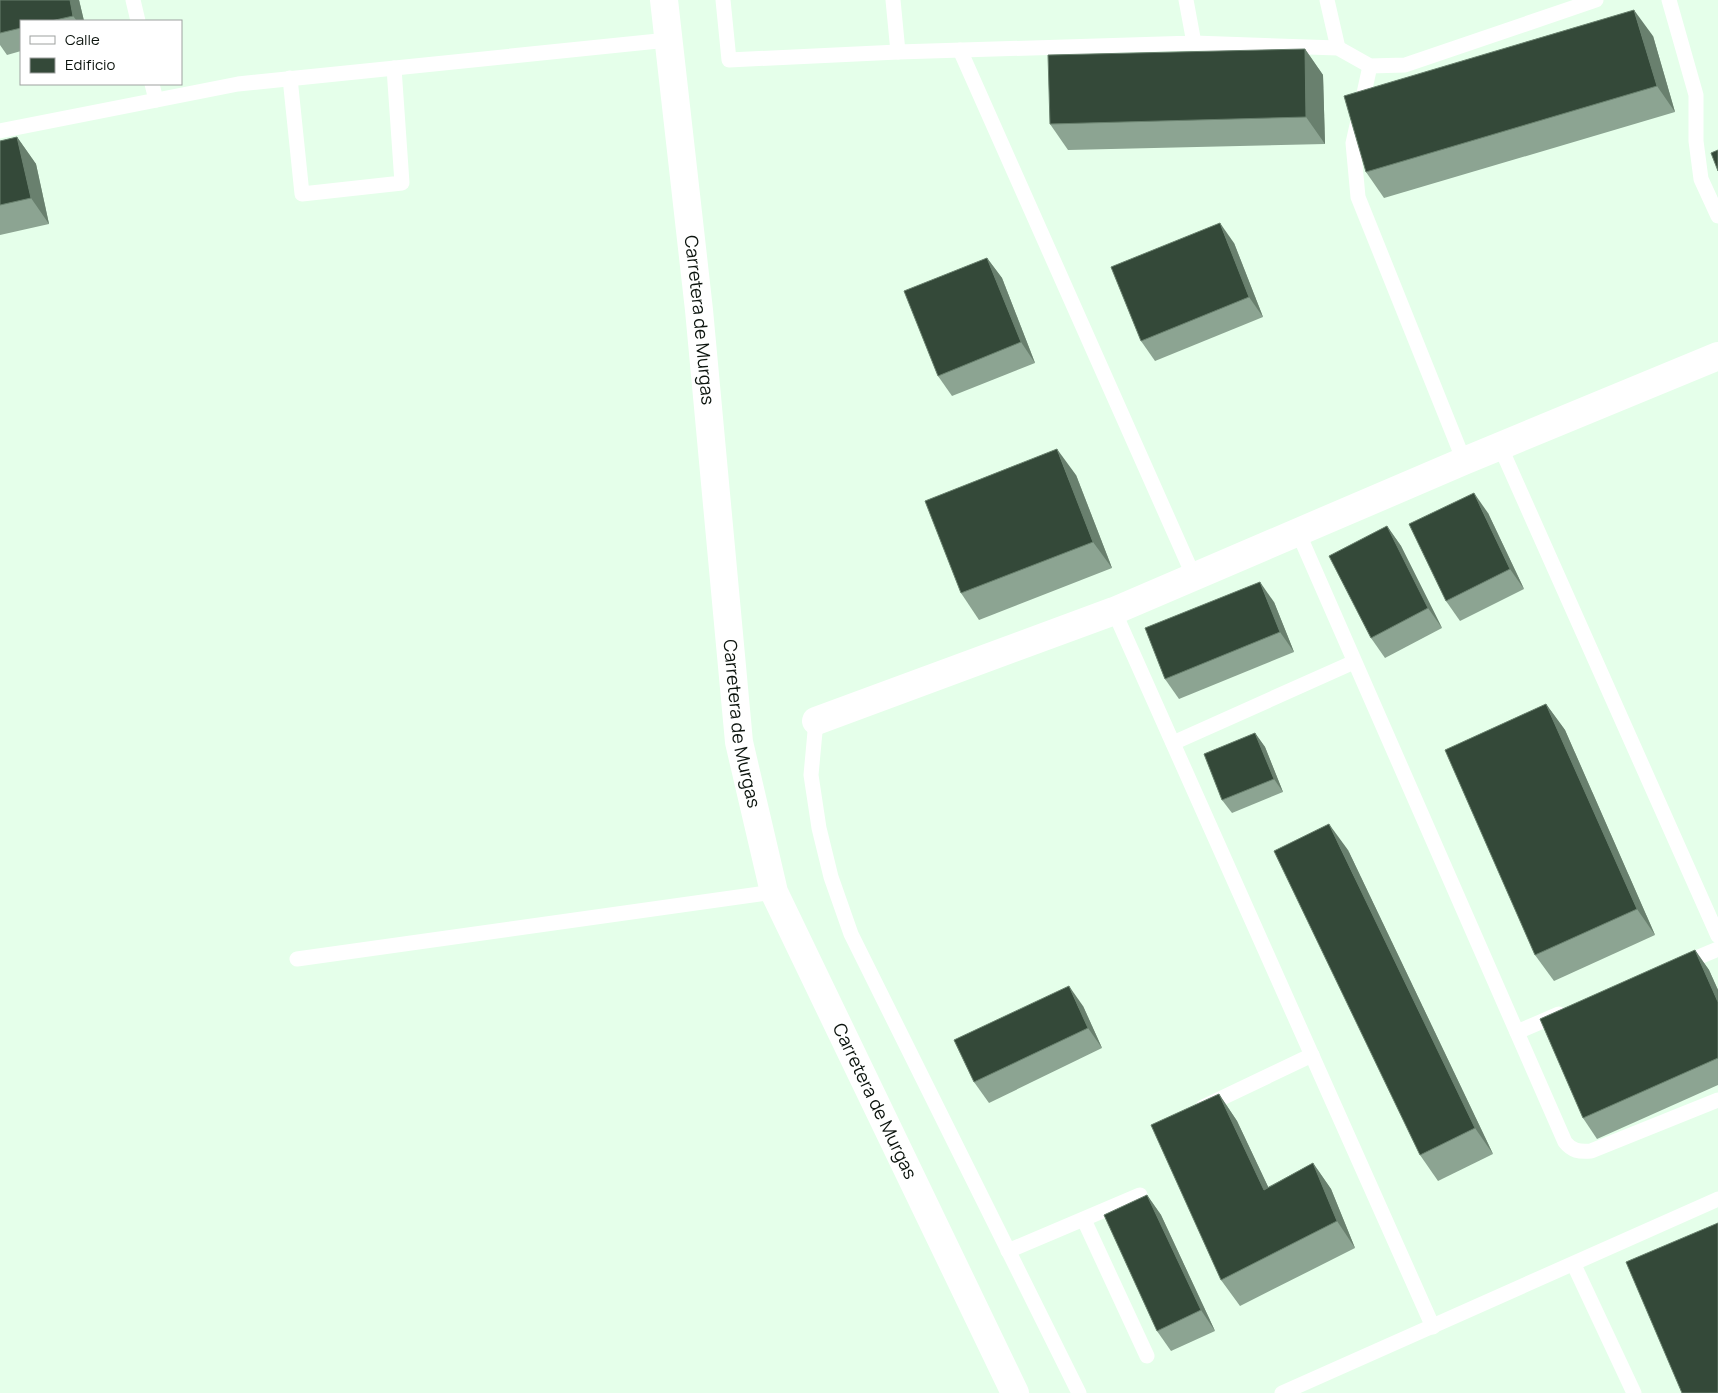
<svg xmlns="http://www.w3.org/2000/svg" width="1718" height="1393" viewBox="0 0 1718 1393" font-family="Manrope,sans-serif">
  <rect width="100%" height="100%" fill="#e5ffea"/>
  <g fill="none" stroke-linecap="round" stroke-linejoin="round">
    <g stroke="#fff" stroke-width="15">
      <polyline points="133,0 138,21"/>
      <polyline points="723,0 729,60 898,52 1194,43 1186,0"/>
      <polyline points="893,0 898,52"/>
      <polyline points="1327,0 1338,48"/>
      <polyline points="1669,0 1696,95 1696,141 1701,179 1718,216"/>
      <polyline points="1194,43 1338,48 1370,66 1405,65 1596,0"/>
      <polyline points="960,50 1194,577"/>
      <polyline points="1370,66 1353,143 1358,197 1464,461"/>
      <polyline points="290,78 302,194 402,183 394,68"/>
      <polyline points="152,84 156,100"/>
      <polyline points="0,131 238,84 668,40"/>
      <polyline points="1500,446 1718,936"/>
      <path d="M1298,532L1565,1142C1572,1151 1579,1152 1591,1151L1718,1100"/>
      <polyline points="1114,611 1433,1327"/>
      <polyline points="816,721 811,775 819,828 831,877 851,934 1079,1393"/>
      <polyline points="1173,743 1354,662"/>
      <polyline points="297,959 774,892"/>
      <polyline points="1682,964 1718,949"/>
      <polyline points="1517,1032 1559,1014"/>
      <polyline points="1203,1107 1312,1055"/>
      <polyline points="1084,1220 1147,1356"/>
      <polyline points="1008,1251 1140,1195"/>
      <polyline points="1574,1265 1634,1393"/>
      <polyline points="1282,1393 1718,1199"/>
    </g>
    <polyline stroke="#fff" stroke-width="28" points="816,721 1114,611 1464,461 1718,356"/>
    <path stroke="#fff" stroke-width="28" id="s1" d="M664,0L699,310L739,742L774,892L1015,1393"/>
  </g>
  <g fill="#8ca492">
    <polygon points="0,0 79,0 84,21 21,21 21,51 7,55 0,45"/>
    <polygon points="1653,36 1675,112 1384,198 1366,172"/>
    <polygon points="1305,49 1323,75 1325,144 1068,150 1050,124"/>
    <polygon points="17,137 36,164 49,224 0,235 0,141"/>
    <polygon points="1234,243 1263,317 1155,361 1141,341"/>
    <polygon points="987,258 1002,278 1035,363 952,396 938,376"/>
    <polygon points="1076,475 1112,568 979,620 961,593"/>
    <polygon points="1488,513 1524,589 1460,621 1446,601"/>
    <polygon points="1387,526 1401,546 1442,628 1385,658 1371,638"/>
    <polygon points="1274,602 1294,652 1179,699 1165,679"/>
    <polygon points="1546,704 1565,730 1655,935 1554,981 1535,955"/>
    <polygon points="1255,733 1265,747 1283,792 1232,813 1222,800"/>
    <polygon points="1348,850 1493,1154 1438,1181 1420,1155"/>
    <polygon points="1695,950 1709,970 1718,990 1718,1085 1597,1139 1583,1118"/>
    <polygon points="1083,1006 1102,1048 989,1103 974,1082"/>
    <polygon points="1219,1094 1237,1121 1268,1187 1313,1163 1331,1189 1355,1248 1240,1306 1221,1280"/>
    <polygon points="1147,1195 1161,1215 1215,1331 1171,1351 1157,1331"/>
  </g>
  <g fill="#69806e">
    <polygon points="70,0 79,0 84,21 77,21 73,16"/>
    <polygon points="1634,10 1653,36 1675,112 1657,86"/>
    <polygon points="1305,49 1323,75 1325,144 1306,117"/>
    <polygon points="17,137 36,164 49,224 31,198"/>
    <polygon points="1220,223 1234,243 1263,317 1249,297"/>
    <polygon points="987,258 1002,278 1035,363 1021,342"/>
    <polygon points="1057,449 1076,475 1112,568 1093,542"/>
    <polygon points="1474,493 1488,513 1524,589 1510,569"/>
    <polygon points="1387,526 1401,546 1442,628 1428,608"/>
    <polygon points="1260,582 1274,602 1294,652 1280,632"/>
    <polygon points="1546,704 1565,730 1655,935 1637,909"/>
    <polygon points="1255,733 1265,747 1283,792 1274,779"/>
    <polygon points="1329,824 1348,850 1493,1154 1475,1128"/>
    <polygon points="1695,950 1709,970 1718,990 1718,1002"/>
    <polygon points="1069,986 1083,1006 1102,1048 1088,1028"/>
    <polygon points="1219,1094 1237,1121 1282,1216 1264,1190"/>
    <polygon points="1313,1163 1331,1189 1355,1248 1337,1221"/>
    <polygon points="1147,1195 1161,1215 1215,1331 1201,1310"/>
  </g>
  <g fill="#344939" stroke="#69806e">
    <polygon points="0,0 70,0 73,16 51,21 21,21 21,28 0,33"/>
    <polygon points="1634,10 1657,86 1366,172 1344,96"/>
    <polygon points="1305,49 1306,117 1050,124 1048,55"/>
    <polygon points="17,137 31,198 0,205 0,141"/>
    <polygon points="1718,150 1718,171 1711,153"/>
    <polygon points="1220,223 1249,297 1141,341 1111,267"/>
    <polygon points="987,258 1021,342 938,376 904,291"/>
    <polygon points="1057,449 1093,542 961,593 925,501"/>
    <polygon points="1474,493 1510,569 1446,601 1409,524"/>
    <polygon points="1387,526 1428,608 1371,638 1329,556"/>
    <polygon points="1260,582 1280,632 1165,679 1145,628"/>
    <polygon points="1546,704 1637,909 1535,955 1445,750"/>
    <polygon points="1255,733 1274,779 1222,800 1204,754"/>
    <polygon points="1329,824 1475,1128 1420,1155 1274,851"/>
    <polygon points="1695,950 1718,1002 1718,1058 1583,1118 1540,1019"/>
    <polygon points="1069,986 1088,1028 974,1082 954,1040"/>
    <polygon points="1219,1094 1264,1190 1313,1163 1337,1221 1221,1280 1151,1125"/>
    <polygon points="1147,1195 1201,1310 1157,1331 1104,1215"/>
    <polygon points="1718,1223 1718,1393 1682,1393 1626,1262"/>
  </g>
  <g text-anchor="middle" stroke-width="5" stroke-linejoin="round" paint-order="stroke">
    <g font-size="18" fill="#0c140e" stroke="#fff">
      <text dy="6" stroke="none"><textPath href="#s1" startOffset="322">Carretera de Murgas</textPath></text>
      <text dy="6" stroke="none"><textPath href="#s1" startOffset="728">Carretera de Murgas</textPath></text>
      <text dy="6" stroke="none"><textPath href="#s1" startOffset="1132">Carretera de Murgas</textPath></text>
    </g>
  </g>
  <rect x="20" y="20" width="162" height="65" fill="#ffffff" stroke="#9ea19f"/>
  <rect x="30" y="36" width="25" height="8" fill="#ffffff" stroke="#9ea19f"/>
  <text x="65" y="45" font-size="15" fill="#0c140e">Calle</text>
  <rect x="30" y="58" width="25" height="15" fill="#344939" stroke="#9ea19f"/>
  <text x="65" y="70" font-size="15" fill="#0c140e">Edificio</text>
</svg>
